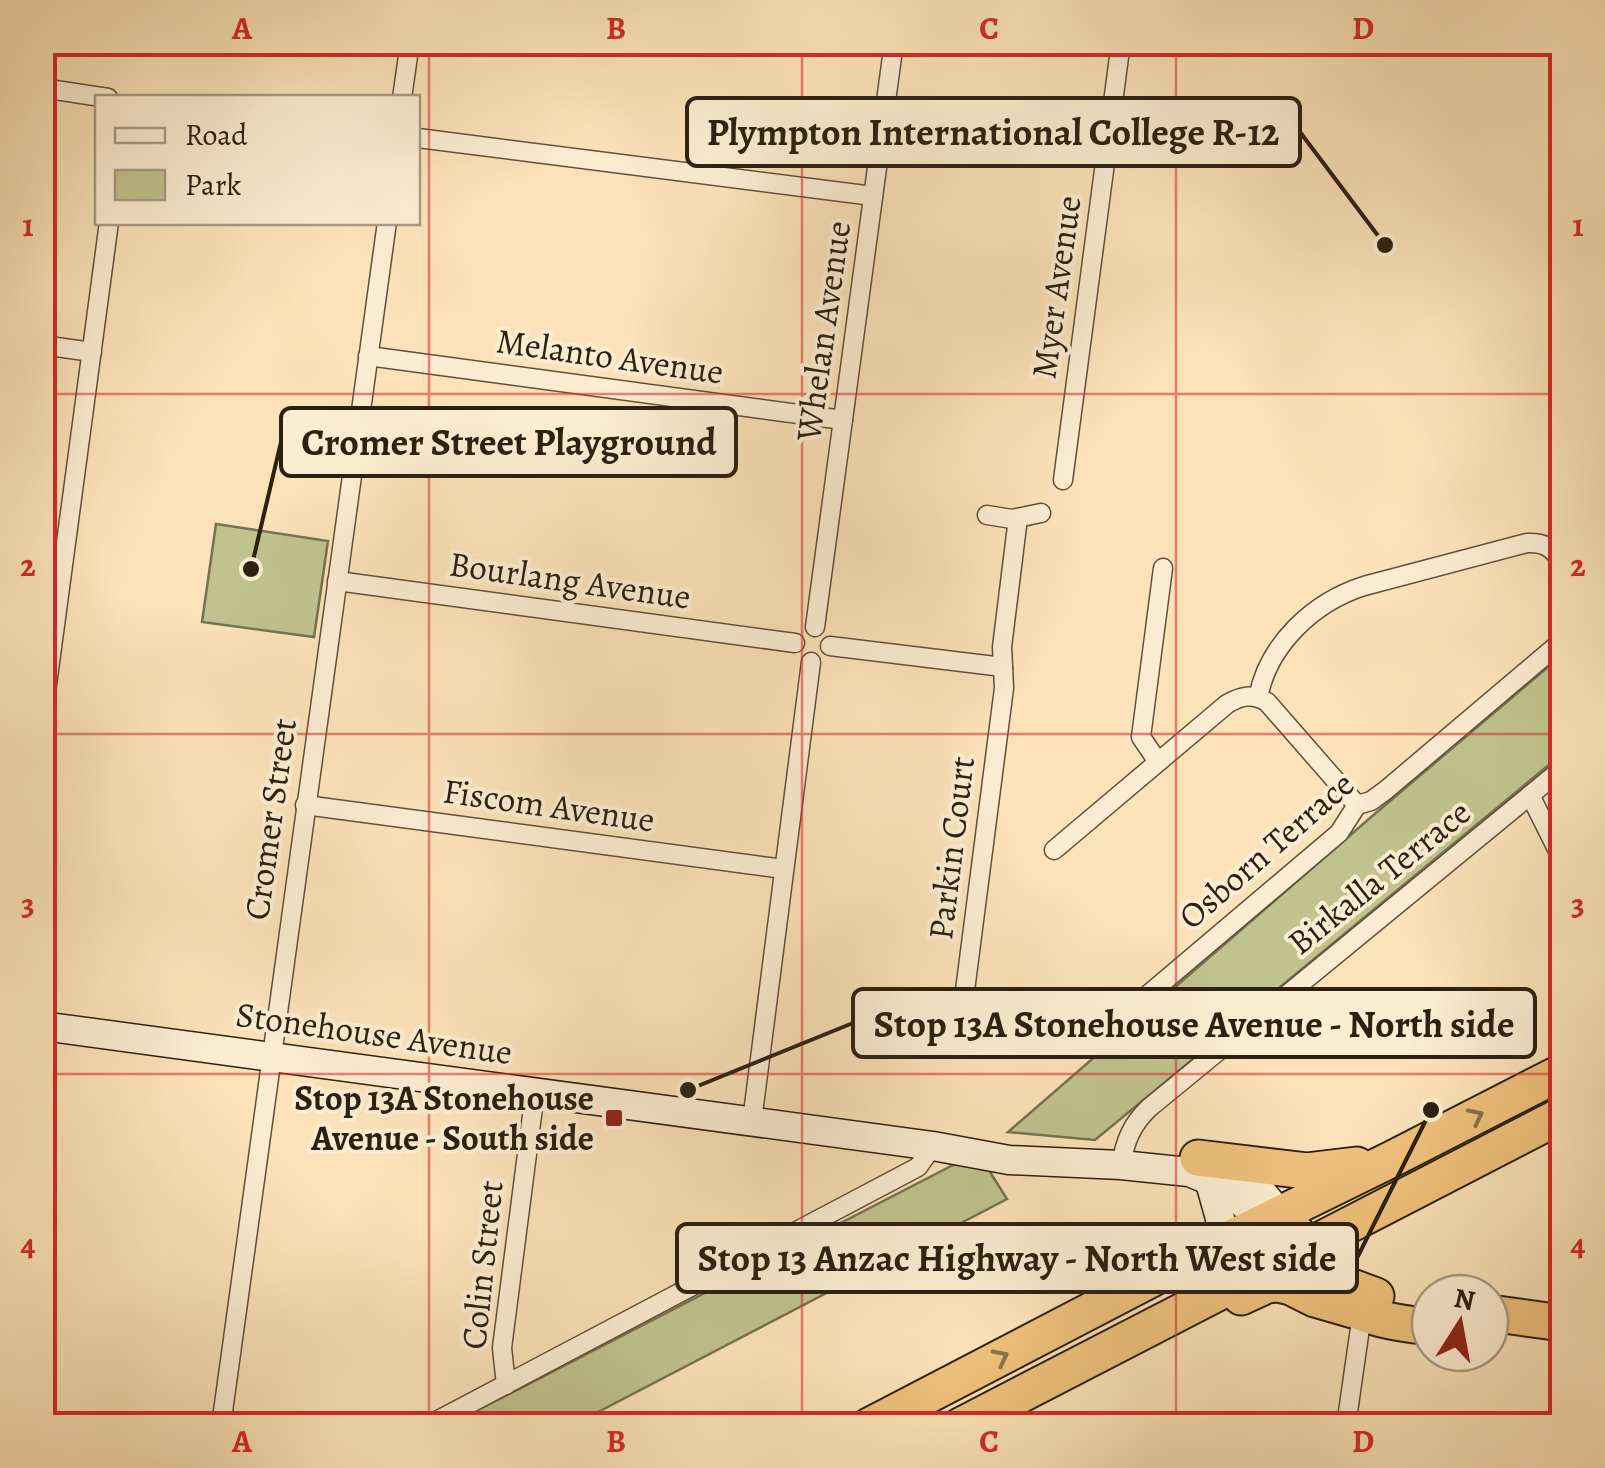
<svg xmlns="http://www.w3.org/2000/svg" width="1605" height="1468" viewBox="0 0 1605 1468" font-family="Alegreya,serif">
  <rect width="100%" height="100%" fill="#fbe2b8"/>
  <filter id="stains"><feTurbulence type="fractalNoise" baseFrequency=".002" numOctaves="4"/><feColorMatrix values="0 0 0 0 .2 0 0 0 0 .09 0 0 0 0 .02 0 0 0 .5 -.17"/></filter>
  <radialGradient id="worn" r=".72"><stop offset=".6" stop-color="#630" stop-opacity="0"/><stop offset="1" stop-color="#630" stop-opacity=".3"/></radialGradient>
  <g fill="#c0c38e" stroke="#767250" stroke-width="2.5">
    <polygon points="216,524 328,541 314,637 202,622"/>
    <polygon points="1562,655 1562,754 1095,1140 1008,1132 1370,818"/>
    <polygon points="957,1163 985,1164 1007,1199 573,1425 447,1426"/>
  </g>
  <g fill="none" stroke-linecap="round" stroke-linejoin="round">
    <g stroke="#60503b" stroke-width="21">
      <g id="street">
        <polyline points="42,88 108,98"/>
        <polyline points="402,98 410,42"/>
        <polyline points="418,138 873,196"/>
        <polyline points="42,345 92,352"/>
        <polyline points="368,356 843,420"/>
        <polyline points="1063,480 1121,42"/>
        <polyline points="987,515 1012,519 1041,513"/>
        <polyline points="337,581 795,643"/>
        <polyline points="815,627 894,42"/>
        <polyline points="830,646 1003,667"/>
        <path d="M1258,698C1268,644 1314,602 1364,586L1527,543C1545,542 1552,548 1562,562"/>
        <polyline points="42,722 109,222"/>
        <polyline points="1158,762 1141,737 1163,568"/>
        <polyline points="1530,795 1562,859"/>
        <polyline points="305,805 784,869"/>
        <path d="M1054,850L1227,704C1241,696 1252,693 1267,702L1357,805"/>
        <polyline points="914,1031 959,1037"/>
        <polyline points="1104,1032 1339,833 1357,805 1371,801 1386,790 1562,641"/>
        <polyline points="1008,1045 959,1037 1004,688 1002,647 1018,518"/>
        <polyline points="752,1121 811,662"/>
        <path d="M1121,1165C1125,1141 1132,1124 1149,1108L1562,769"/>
        <polyline points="506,1385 502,1348 535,1092"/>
        <polyline points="221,1426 387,222"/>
        <polyline points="427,1426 918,1167 933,1146"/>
        <polyline points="1346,1426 1362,1314"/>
      </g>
    </g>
    <g stroke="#2c2011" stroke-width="31">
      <g id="secondary">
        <polyline points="42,1026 933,1146 1009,1160 1121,1165 1189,1172 1221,1185 1239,1199 1262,1223"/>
        <polyline points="1223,1164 1251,1179 1280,1214"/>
        <polyline points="1209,1179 1221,1222 1211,1248"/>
      </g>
    </g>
    <g stroke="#2c2011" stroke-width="39">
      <g id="highway">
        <polyline points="1198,1158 1307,1171 1357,1165"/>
        <polyline points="1294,1230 1344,1284 1376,1296"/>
        <polyline points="1241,1297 1267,1285 1278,1284 1291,1287 1315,1299 1353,1310"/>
        <path d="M1335,1300C1364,1318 1396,1323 1430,1327"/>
        <polyline points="1490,1313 1562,1323"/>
        <polyline points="869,1426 1211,1248 1392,1159 1562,1072"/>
        <polyline points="960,1426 1562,1115"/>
      </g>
    </g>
    <use href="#street" stroke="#fcecd1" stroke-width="18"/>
    <use href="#secondary" stroke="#fcecd1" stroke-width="28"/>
    <use href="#highway" stroke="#eec17c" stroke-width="35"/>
  </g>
  <defs><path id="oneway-chevron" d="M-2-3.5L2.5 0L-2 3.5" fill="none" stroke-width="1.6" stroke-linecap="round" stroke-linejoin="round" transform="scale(2.5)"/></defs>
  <g stroke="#8d7046">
    <use href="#oneway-chevron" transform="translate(1476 1116) rotate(-27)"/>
    <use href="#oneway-chevron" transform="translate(1001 1357) rotate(-27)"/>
  </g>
  <path fill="none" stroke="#d62828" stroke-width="2.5" stroke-opacity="0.55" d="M429,42V1426M802,42V1426M1176,42V1426M42,394H1562M42,734H1562M42,1074H1562"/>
  <rect fill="#8f2418" stroke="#fcecd1" stroke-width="4" x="604" y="1108" width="20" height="20" rx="5"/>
  <g text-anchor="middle" stroke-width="8" stroke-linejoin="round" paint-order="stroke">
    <g font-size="35" fill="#2c2011" stroke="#fcecd1">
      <text transform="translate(1056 287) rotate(-82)" y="12">Myer Avenue</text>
      <text transform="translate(823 331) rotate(-82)" y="12">Whelan Avenue</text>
      <text transform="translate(610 356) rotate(8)" y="12">Melanto Avenue</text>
      <text transform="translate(570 580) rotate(8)" y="12">Bourlang Avenue</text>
      <text transform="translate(549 805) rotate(8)" y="12">Fiscom Avenue</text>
      <text transform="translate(270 819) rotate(-82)" y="12">Cromer Street</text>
      <text transform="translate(951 848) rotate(-83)" y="12">Parkin Court</text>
      <text transform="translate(1266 850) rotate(-41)" y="12">Osborn Terrace</text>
      <text transform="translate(1379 877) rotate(-39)" y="12">Birkalla Terrace</text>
      <text transform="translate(374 1033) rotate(8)" y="12">Stonehouse Avenue</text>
      <text transform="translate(482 1265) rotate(-84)" y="12">Colin Street</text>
    </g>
    <g font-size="35" font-weight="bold" fill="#2c2011" stroke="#fcecd1" text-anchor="end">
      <text x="594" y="1110">Stop 13A Stonehouse<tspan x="594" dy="40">Avenue - South side</tspan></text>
    </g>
  </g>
  <path fill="none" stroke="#2c2011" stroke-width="4" d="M1385 245L1300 132M251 569L281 442M688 1090L853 1023M1431 1110L1357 1258"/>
  <g fill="#2c2011" stroke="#fcecd1" stroke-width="4">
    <circle cx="1385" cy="245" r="10"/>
    <circle cx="251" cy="569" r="10"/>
    <circle cx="688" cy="1090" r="10"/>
    <circle cx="1431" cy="1110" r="10"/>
  </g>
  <g fill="#fcecd1" stroke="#2c2011" stroke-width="4">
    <rect x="687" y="98" width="613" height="68" rx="10"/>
    <rect x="281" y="408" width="455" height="68" rx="10"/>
    <rect x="853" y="989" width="682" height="68" rx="10"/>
    <rect x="677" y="1224" width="680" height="68" rx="10"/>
  </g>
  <g font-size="38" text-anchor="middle" font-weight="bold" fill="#2c2011">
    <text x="993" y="145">Plympton International College R-12</text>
    <text x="509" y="455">Cromer Street Playground</text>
    <text x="1194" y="1037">Stop 13A Stonehouse Avenue - North side</text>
    <text x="1017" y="1271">Stop 13 Anzac Highway - North West side</text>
  </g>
  <rect width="1605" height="1468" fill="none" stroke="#fbe2b8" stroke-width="110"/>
  <rect x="95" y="95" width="325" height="130" fill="#fcecd1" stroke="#a99a84" stroke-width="2.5"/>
  <rect x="115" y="128" width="50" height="15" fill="#fcecd1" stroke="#a99a84" stroke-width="2.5"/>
  <text x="185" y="145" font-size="30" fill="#2c2011">Road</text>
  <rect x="115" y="170" width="50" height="30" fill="#c0c38e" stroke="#a99a84" stroke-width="2.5"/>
  <text x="185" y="195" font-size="30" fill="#2c2011">Park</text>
  <g transform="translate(1460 1323) rotate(11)"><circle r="48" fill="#fcecd1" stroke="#a99a84" stroke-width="2.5"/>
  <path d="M0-8L18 38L0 25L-18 38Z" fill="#8f2418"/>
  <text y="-15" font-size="28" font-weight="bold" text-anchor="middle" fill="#2c2011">N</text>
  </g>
  <rect x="55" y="55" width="1495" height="1358" fill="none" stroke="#d62828" stroke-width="4"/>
  <g font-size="32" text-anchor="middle" font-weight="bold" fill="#d62828">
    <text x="242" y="39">A</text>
    <text x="616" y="39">B</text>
    <text x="989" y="39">C</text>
    <text x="1363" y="39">D</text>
    <text x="28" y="236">1</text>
    <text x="1578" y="236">1</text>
    <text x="28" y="576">2</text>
    <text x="1578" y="576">2</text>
    <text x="28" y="915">3</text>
    <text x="1578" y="915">3</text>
    <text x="28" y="1255">4</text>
    <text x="1578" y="1255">4</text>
    <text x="242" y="1452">A</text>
    <text x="616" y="1452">B</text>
    <text x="989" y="1452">C</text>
    <text x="1363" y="1452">D</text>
  </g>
  <rect width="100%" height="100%" filter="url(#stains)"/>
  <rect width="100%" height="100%" fill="url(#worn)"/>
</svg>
